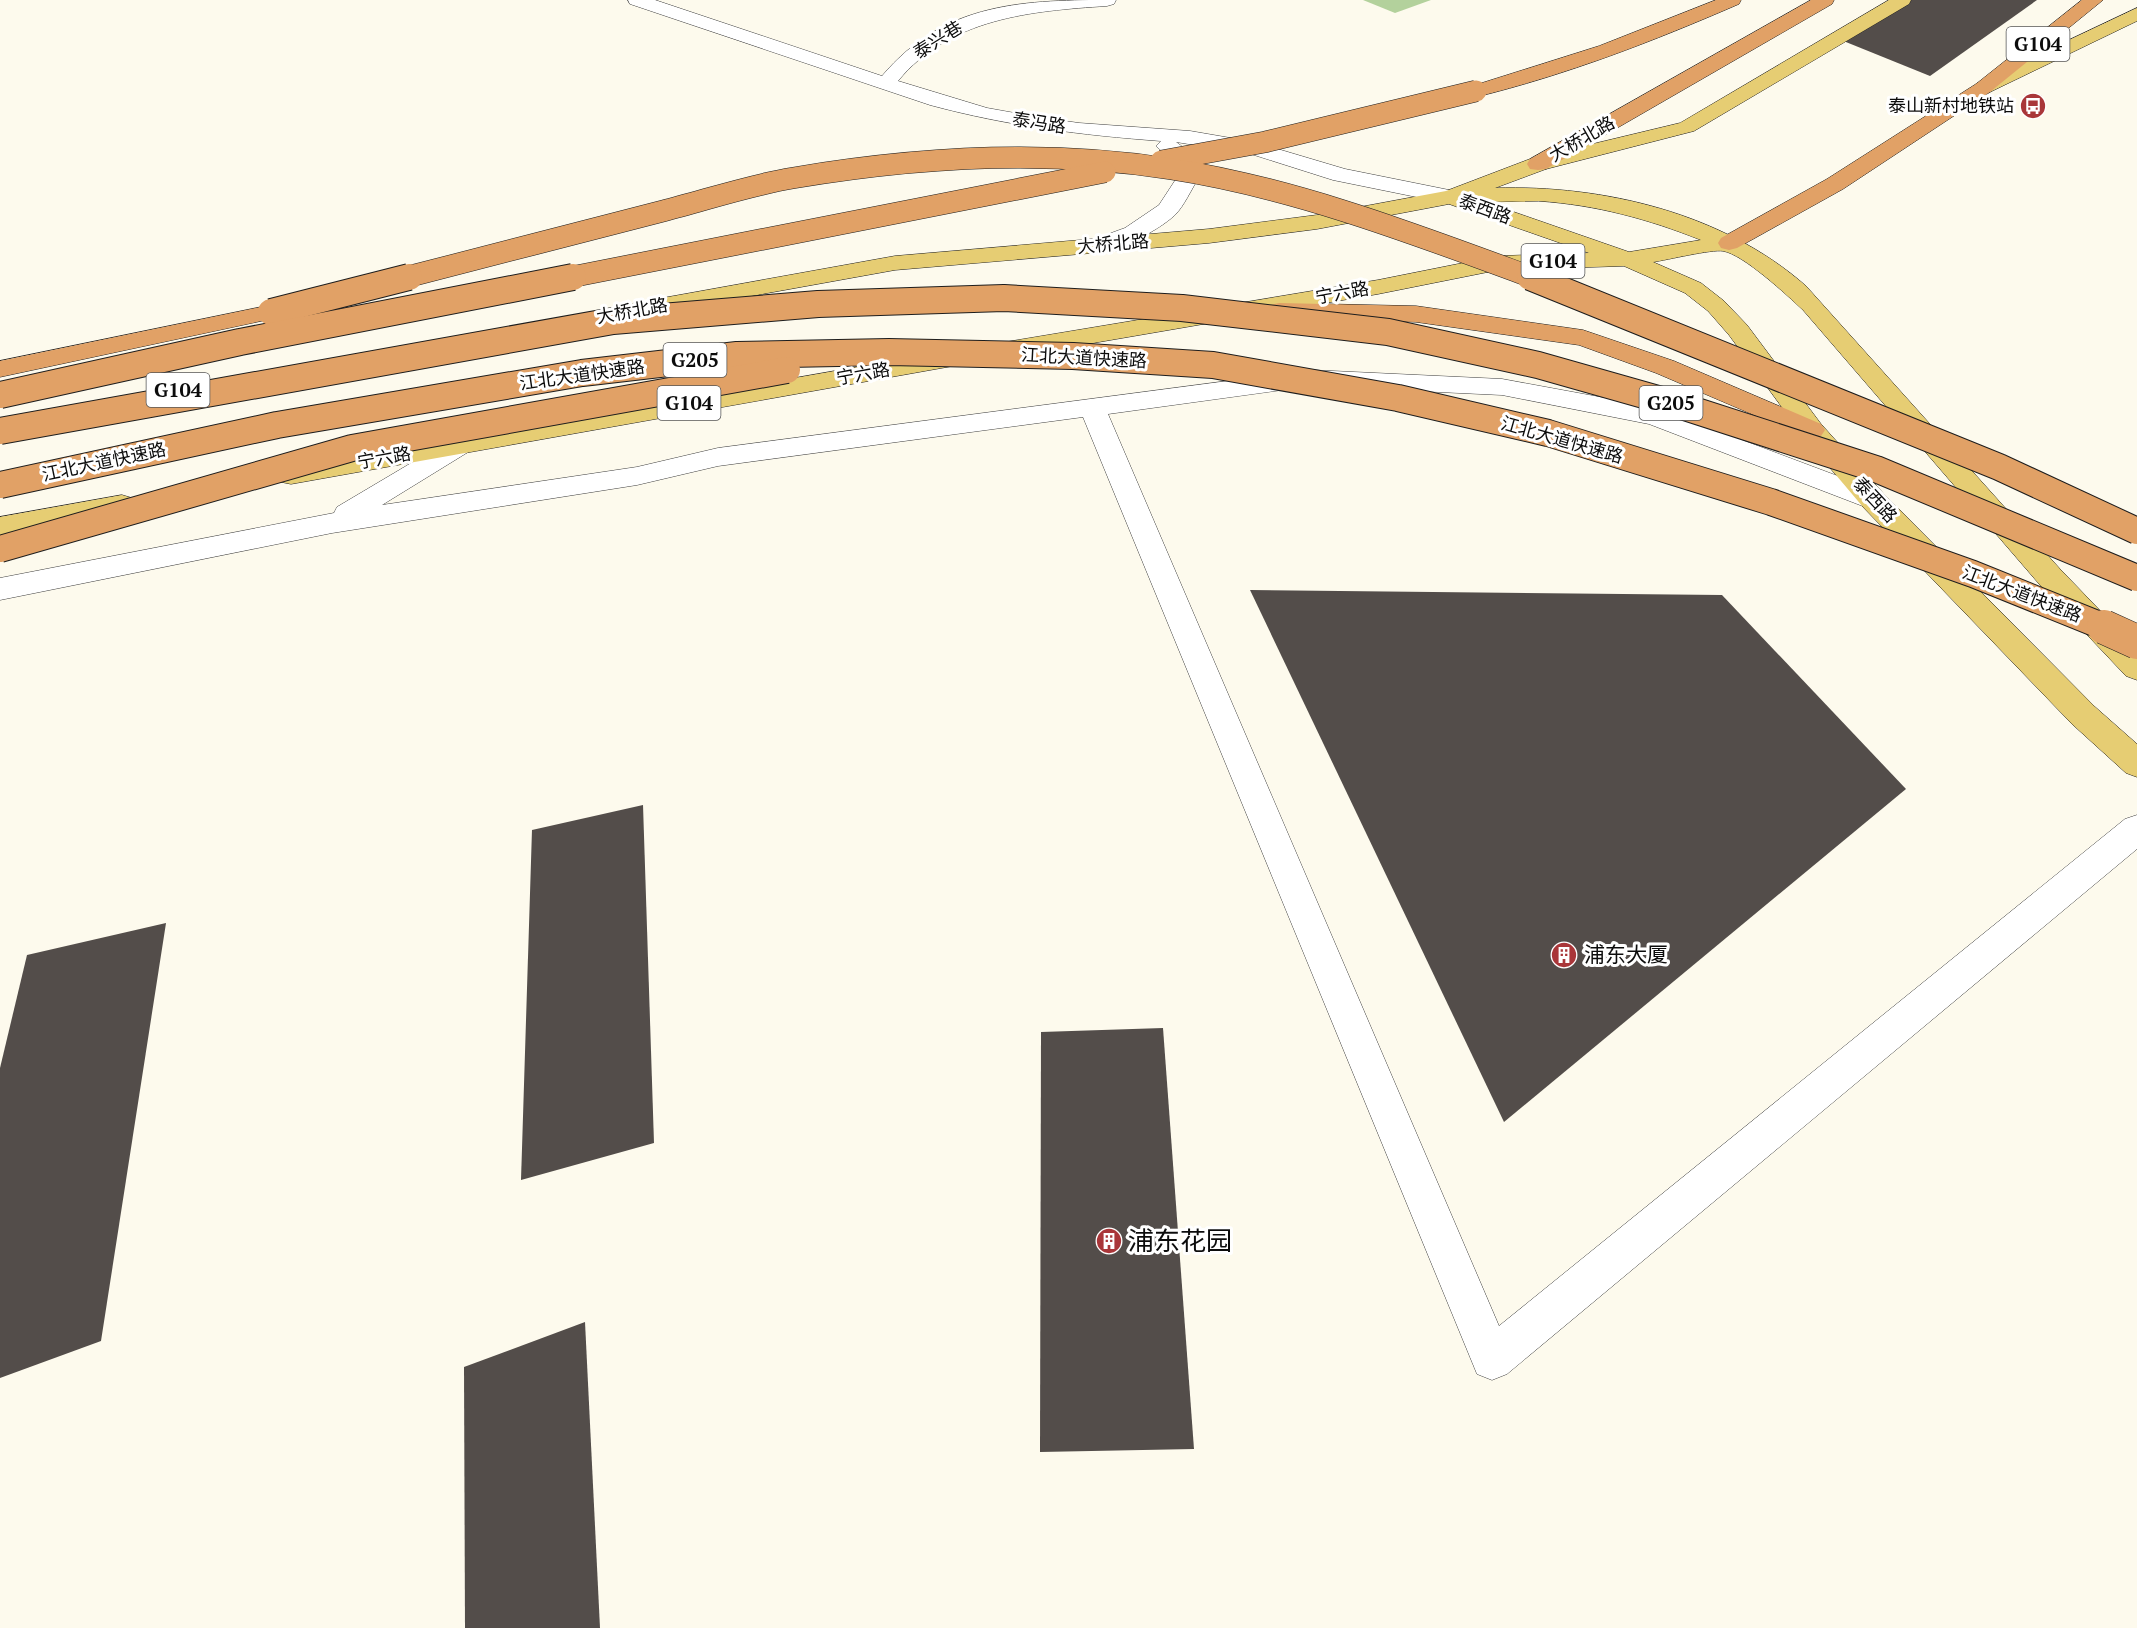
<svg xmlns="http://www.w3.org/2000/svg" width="2137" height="1628" viewBox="0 0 2137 1628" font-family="'PT Serif','Noto Sans SC',serif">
  <rect width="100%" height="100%" fill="#fdfaed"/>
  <polygon fill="#b3d19c" points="1363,0 1431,0 1395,13"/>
  <g fill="#534d4a">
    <polygon points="1894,0 2037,0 1930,76 1836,38"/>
    <polygon points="1250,590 1722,595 1906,789 1504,1122"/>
    <polygon points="643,805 654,1143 521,1180 532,830"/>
    <polygon points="166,923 101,1341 0,1378 0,1068 27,955"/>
    <polygon points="1163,1028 1194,1449 1040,1452 1041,1032"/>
    <polygon points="585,1322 600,1628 465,1628 464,1367"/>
  </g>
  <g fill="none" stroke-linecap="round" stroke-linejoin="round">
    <g stroke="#3f3f3f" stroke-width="1">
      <g id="minor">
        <path d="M628,0H655L882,76C945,1 1026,0 1116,0L1114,4L1107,6C1031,11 950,18 898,81L987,108L1037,117L1079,123L1190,131L1254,142L1345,169L1459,192L1462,197L1459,202L1451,204L1333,180L1251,154L1176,142C1190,151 1195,164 1198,179C1191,190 1184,206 1175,215C1158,231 1111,256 1089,251L1086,246L1089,241L1125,228L1159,205L1176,179L1171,159L1156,146L1161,141C1081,135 1008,126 930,105L630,4Z"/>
        <polygon points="1311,370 1502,379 1654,407 1883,493 1887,500 1883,507 1873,510 1649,424 1502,395 1311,386 1108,414 1499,1326 2125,819 2137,815 2137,849 1507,1374 1492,1380 1477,1374 1083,417 718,466 637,485 332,533 0,600 0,578 334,513 337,507 455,437 464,434 473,437 477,443 473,449 382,505 637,467 718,448"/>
      </g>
    </g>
    <g stroke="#1d1d1d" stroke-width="1">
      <g id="major">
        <path d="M1889,0H1911L1909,4L1694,131L1546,169L1495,188C1604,185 1723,213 1806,286L2060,569L2137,649V680L2126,676L2040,585L1803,310C1788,296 1743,254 1723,251C1712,249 1667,260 1653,262L1701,283L1724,301L1747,325L1821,424L1883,493L2094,706L2137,744V777L2126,773L2072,724L1863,507L1803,436L1729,335L1708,311L1685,293L1624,266L1498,270L1378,294L1006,358L997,356L994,350L997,344L1006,342L1378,280L1498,256L1589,253L1449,204L1317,229L1209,243L895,270L635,317L626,315L623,310L626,305L635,303L895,256L1209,229L1317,215L1446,191L1530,159L1680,123ZM1539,201C1597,205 1648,219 1701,240L1629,252L1485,202Z"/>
        <polygon points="2137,8 2137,21 1990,92 1976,92 1973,88 1976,84"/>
        <polygon points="955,350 964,352 967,358 964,364 291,484 281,482 277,475 281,468 291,466"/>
        <polygon points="122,495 132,498 136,505 132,512 0,537 0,517"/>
      </g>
    </g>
    <g stroke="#1d1d1d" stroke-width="1">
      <g id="highway">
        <path d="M1716,0H1741L1739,4C1654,41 1566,75 1476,97L1469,95L1466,91L1469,87L1599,46Z"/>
        <polygon points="1811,0 1834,0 1832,4 1546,169 1538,170 1530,169 1527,164 1530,159"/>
        <polygon points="2082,0 2103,0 1990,92 1843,189 1737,248 1729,250 1721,248 1718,243 1721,238 1827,179 1976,84"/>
        <polygon points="1279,303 1416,306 1583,330 1674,361 1821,424 1825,430 1821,436 1812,439 1803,436 1656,373 1579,345 1416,322 1279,317 1270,315 1267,310 1270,305"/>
        <polygon points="271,305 280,307 283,312 280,317 0,377 0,361"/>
      </g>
    </g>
    <use href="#minor" fill="#fff" fill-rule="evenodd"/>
    <use href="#major" fill="#e6cd73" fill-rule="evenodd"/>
    <use href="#highway" fill="#e1a166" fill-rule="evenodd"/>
    <g stroke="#1d1d1d" stroke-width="22" stroke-linecap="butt">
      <g id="highway-bridge-far2">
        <polyline points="1161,161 1265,142 1476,91"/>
        <path d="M403,278C490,256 576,233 663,211C706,200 750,185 793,178C917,157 1046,149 1171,169C1295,188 1417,235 1534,278"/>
        <polyline points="566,278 1105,172"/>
      </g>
    </g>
    <g stroke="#1d1d1d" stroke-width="28" stroke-linecap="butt">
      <g id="highway-bridge-far1">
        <polyline points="1530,277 1999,467 2137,531"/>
        <polyline points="271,312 409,277"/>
        <polyline points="0,395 240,342 573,277"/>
        <polyline points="0,431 613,321 818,304 1004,298 1182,308 1388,332 1538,365 1672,403 1876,469 2137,578"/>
        <polyline points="0,485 277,425 582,373 737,355 889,352 1073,356 1213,365 1398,398 1548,433 1771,502 1973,574 2107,628"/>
        <polyline points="0,549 352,448 787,370"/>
      </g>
    </g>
    <g stroke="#1d1d1d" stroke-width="35" stroke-linecap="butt">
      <polyline id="highway-bridge" points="2104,627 2137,642"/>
    </g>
    <use href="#highway-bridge-far2" stroke="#e1a166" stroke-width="21"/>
    <use href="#highway-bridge-far1" stroke="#e1a166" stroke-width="26"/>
    <use href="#highway-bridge" stroke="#e1a166" stroke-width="34"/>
  </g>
  <defs>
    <g id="bus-disc" transform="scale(1.35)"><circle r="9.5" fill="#a93639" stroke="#fff"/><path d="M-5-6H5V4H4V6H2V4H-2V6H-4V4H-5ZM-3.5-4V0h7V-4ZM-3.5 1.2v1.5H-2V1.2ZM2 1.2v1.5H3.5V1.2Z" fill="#fff"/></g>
    <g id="building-disc" transform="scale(1.35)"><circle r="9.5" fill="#a93639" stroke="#fff"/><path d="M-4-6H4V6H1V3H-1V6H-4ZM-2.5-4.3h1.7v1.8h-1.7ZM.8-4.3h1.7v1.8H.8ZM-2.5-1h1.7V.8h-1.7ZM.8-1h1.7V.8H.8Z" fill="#fff"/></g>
  </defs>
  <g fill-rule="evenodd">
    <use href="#bus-disc" x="2033" y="106"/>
    <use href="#building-disc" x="1564" y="955"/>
    <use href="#building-disc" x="1109" y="1241"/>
  </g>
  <g text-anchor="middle" stroke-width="6" stroke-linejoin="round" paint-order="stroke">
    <g font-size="18" fill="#0c0c0c" stroke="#fff">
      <text transform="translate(938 40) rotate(-32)" y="6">泰兴巷</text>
      <text transform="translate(1039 123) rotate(9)" y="6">泰冯路</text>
      <text transform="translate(1582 139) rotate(-30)" y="6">大桥北路</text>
      <text transform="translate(1485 209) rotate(20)" y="6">泰西路</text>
      <text transform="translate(1113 244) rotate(-5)" y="6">大桥北路</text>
      <text transform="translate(1342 293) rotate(-10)" y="6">宁六路</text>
      <text transform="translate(632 311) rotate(-10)" y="6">大桥北路</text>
      <text transform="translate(1084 358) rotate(3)" y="6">江北大道快速路</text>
      <text transform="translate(863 374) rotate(-10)" y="6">宁六路</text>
      <text transform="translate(582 375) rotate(-8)" y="6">江北大道快速路</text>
      <text transform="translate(1562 440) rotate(16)" y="6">江北大道快速路</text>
      <text transform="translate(384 458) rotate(-10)" y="6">宁六路</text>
      <text transform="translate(104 462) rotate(-12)" y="6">江北大道快速路</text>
      <text transform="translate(1875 500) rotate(47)" y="6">泰西路</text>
      <text transform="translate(2022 594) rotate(21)" y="6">江北大道快速路</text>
    </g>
    <g font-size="18" fill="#0c0c0c" stroke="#fff" text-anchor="end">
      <text x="2014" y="112">泰山新村地铁站</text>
    </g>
    <g fill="#fff" stroke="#555" stroke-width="1.5">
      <rect x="2006.5" y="27" width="63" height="34" rx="4.5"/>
      <rect x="1521.5" y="244" width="63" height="34" rx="4.5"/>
      <rect x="663.5" y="343" width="63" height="34" rx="4.5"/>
      <rect x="146.5" y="373" width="63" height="34" rx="4.5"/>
      <rect x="657.5" y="386" width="63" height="34" rx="4.5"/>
      <rect x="1639.5" y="386" width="63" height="34" rx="4.5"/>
    </g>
    <g font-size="20" font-weight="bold" fill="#0c0c0c">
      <text x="2038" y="51">G104</text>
      <text x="1553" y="268">G104</text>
      <text x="695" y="367">G205</text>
      <text x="178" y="397">G104</text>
      <text x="689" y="410">G104</text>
      <text x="1671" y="410">G205</text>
    </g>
    <g font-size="21" fill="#0c0c0c" stroke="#fff" text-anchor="start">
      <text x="1584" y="962">浦东大厦</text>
    </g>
    <g font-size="26" fill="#0c0c0c" stroke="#fff" text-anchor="start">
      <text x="1128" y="1250">浦东花园</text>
    </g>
  </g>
</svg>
